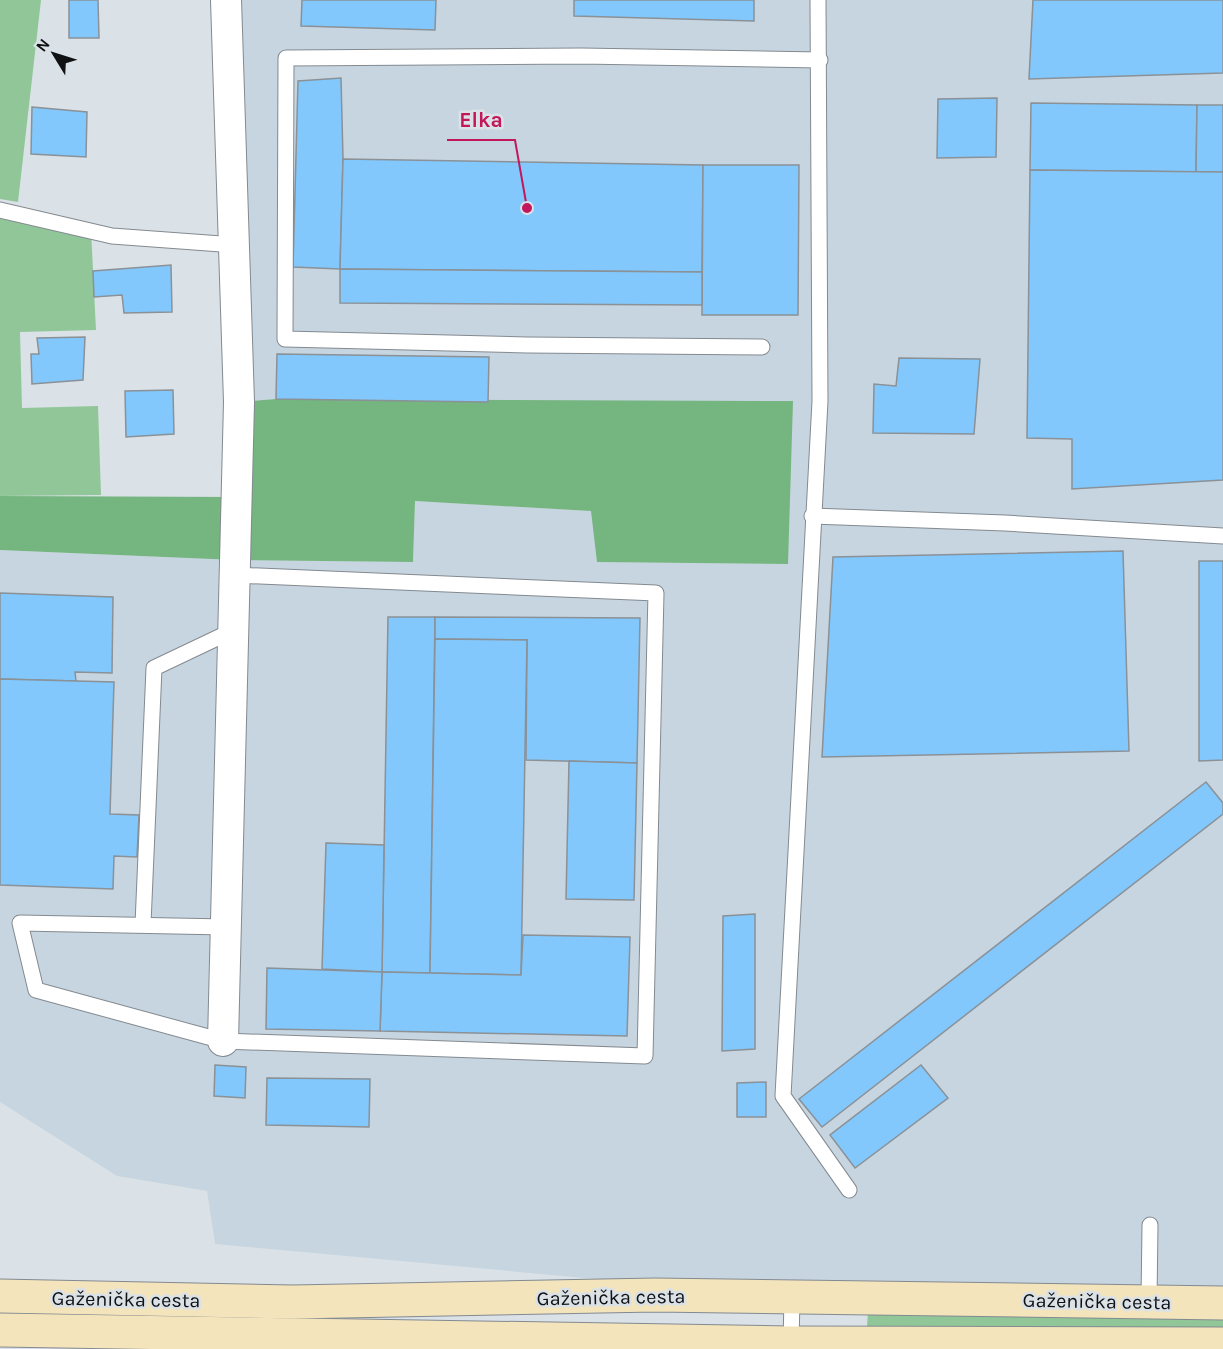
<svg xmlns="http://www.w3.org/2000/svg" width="1223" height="1349" viewBox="0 0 1223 1349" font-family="Karla,sans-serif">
  <rect width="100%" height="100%" fill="#dae2e8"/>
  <polygon fill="#c7d5e0" points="226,0 1223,0 1223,1303 792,1297 215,1244 207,1191 117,1176 0,1102 0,550 235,560 413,562 415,501 592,511 597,562 787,564 488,402 276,399 239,402"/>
  <g fill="#91c699">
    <polygon points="0,0 41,0 18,202 0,199"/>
    <polygon points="0,210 91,230 96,330 20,332 22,408 98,406 101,495 0,496"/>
    <polygon points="868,1311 1223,1320 1223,1331 867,1327"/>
  </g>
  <polygon fill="#75b57f" points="276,399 793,401 788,564 597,562 591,511 415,501 413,562 235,560 0,550 0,496 237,497 239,402"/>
  <g fill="#82c8fc" stroke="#8a9197" stroke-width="1.5">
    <polygon points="69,0 98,0 99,38 69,38"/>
    <polygon points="302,0 436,0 435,30 301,26"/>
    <polygon points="574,0 754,0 754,21 574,16"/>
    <polygon points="1033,0 1223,0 1223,73 1029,79"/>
    <polygon points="341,78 343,159 340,269 293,267 298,81"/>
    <polygon points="997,98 996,157 937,158 938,99"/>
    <polygon points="1031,103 1197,105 1196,172 1030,170"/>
    <polygon points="1197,105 1223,105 1223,172 1196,172"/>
    <polygon points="32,107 87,112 86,157 31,154"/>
    <polygon points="343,159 703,165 702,272 340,269"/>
    <polygon points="703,165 799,165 798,315 702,315"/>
    <polygon points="1030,170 1223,172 1223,480 1072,489 1072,439 1027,438"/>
    <polygon points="171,265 172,312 124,313 122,295 94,297 93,271"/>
    <polygon points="340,269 702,272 702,305 340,303"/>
    <polygon points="85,337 83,380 32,384 31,354 39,354 37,338"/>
    <polygon points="277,354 489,357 488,402 276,399"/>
    <polygon points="899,358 980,359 974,434 873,433 874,384 896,386"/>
    <polygon points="173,390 174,434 126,437 125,391"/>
    <polygon points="1123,551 1129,751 822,757 833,557"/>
    <polygon points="1199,561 1223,561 1223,760 1199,761"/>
    <polygon points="0,593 113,597 112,673 75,672 76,681 0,679"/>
    <polygon points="388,617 435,617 430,973 382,972"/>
    <polygon points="435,617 640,618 637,763 526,760 527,640 435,639"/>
    <polygon points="435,639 527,640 521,975 430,973"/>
    <polygon points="0,679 114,682 110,814 139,815 137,857 114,856 113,889 0,885"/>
    <polygon points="569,761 637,763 634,900 566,899"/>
    <polygon points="1206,782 1223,803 1223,814 822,1127 799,1099"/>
    <polygon points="326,843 384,845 382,972 322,969"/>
    <polygon points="755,914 755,1049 722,1051 723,916"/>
    <polygon points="523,935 630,937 627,1036 380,1031 382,972 521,975"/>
    <polygon points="267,968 382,972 380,1031 266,1029"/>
    <polygon points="215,1065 246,1067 245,1098 214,1096"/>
    <polygon points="921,1065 948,1098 855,1168 830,1135"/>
    <polygon points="267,1078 370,1079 369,1127 266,1125"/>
    <polygon points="766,1082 766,1117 737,1117 737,1083"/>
  </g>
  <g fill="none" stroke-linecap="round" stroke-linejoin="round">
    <g stroke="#838a90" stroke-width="17">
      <g id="service">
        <polyline points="818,0 820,401 783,1096 849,1190"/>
        <polyline points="0,210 112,236 235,245"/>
        <polyline points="762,347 527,345 285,339 286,58 581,56 820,60"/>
        <polyline points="812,516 1005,523 1223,536"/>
        <polyline points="143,924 154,668 234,630"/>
        <polyline points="226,927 20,923 36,990 223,1041 645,1056 656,593 235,575"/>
        <polyline points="1149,1301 1150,1225"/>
        <polyline points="791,1345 792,1297"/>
      </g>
    </g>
    <g stroke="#838a90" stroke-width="32">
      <polyline id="minor" points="223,1041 239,402 226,0"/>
    </g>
    <g stroke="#838a90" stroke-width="35">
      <g id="secondary">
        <polyline points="0,1296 293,1302 655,1295 1223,1303"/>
        <polyline points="0,1330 790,1343 1223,1344"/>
      </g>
    </g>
    <use href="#service" stroke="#fff" stroke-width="15"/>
    <use href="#minor" stroke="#fff" stroke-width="30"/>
    <use href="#secondary" stroke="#f3e4bc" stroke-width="33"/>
  </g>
  <g text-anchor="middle" stroke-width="5" stroke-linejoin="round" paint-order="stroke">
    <g font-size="20" fill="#0f1113" stroke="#dae2e8">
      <text transform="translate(611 1297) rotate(-1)" y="7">Gaženička cesta</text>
      <text transform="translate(126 1299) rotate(1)" y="7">Gaženička cesta</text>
      <text transform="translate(1097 1301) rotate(1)" y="7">Gaženička cesta</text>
    </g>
  </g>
  <path fill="none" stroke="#c2185b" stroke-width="2" d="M527 208L515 140H447"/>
  <circle fill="#c2185b" stroke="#dae2e8" stroke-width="2" cx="527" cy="208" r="6"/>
  <g font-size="21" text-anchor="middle" font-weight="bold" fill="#c2185b" stroke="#dae2e8" stroke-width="5" stroke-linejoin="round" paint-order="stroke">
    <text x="481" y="127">Elka</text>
  </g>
  <g transform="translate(54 54) rotate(308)" stroke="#dae2e8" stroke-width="4.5" paint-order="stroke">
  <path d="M0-4.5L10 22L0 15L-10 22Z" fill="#0f1113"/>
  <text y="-9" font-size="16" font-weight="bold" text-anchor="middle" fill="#0f1113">N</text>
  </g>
</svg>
